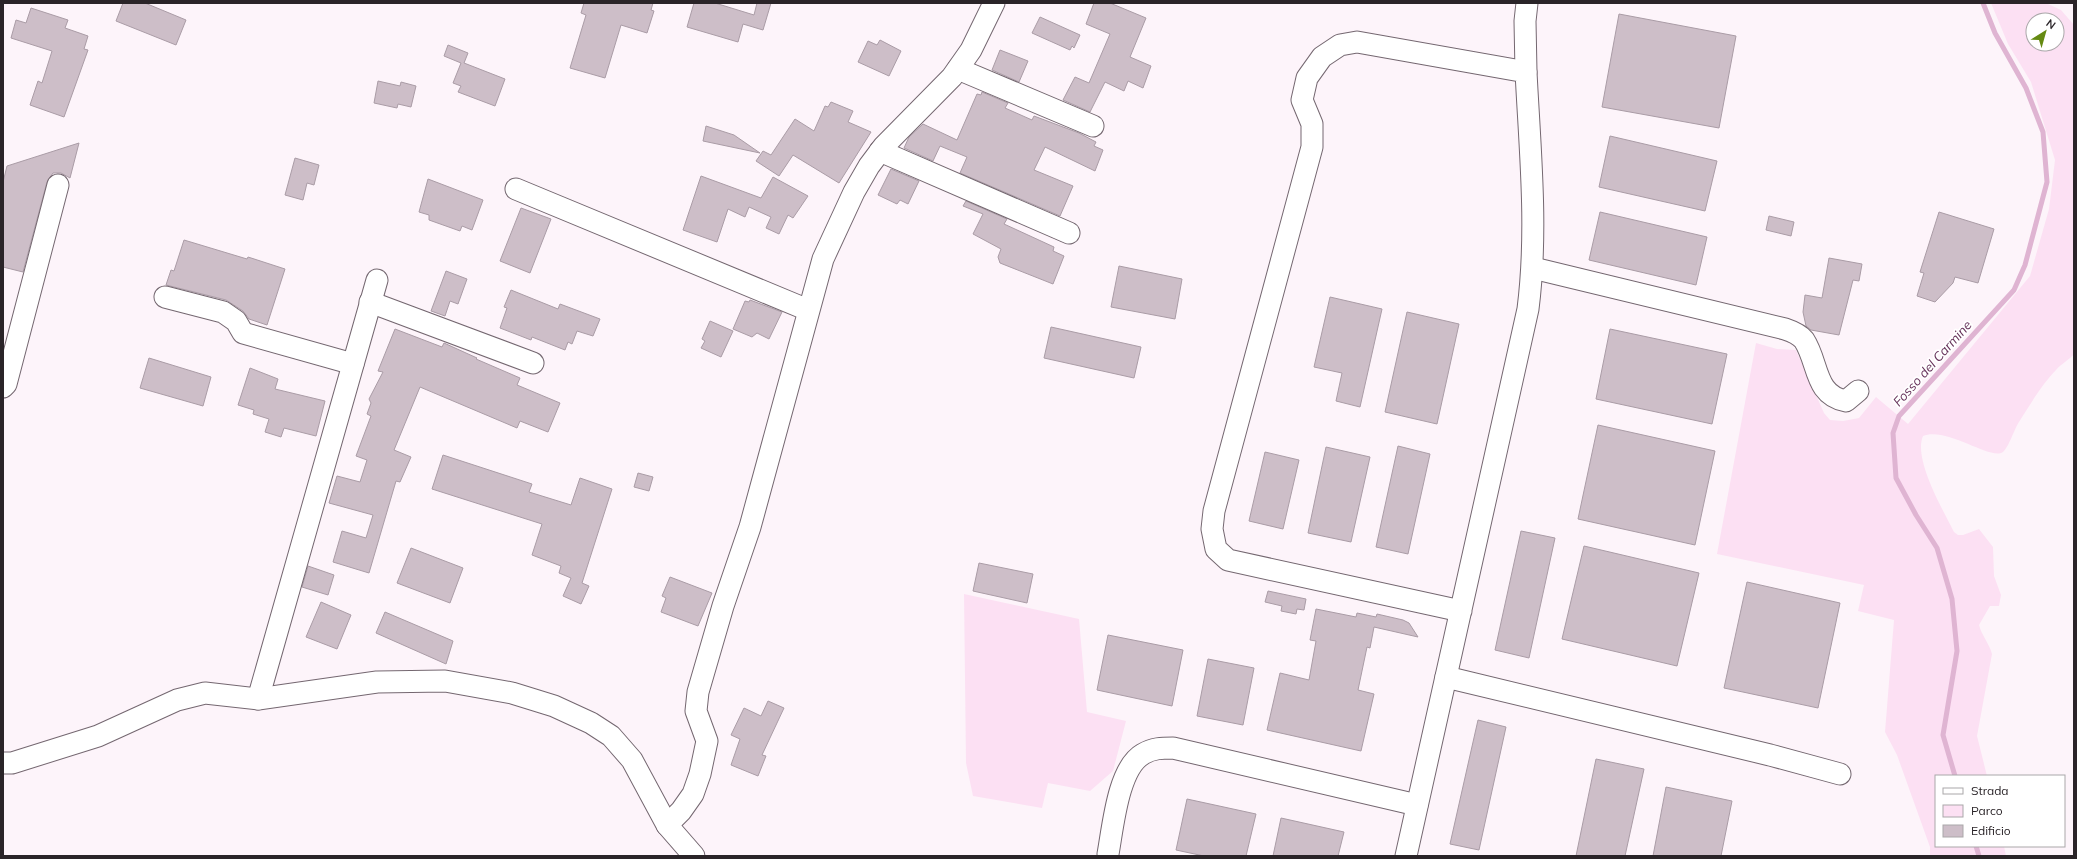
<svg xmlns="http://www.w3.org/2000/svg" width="2077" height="859" viewBox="0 0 2077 859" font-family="Mulish,sans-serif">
  <rect width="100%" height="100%" fill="#fdf4fa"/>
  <g fill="#fce0f3" fill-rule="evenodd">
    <path d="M1991,3L2048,4L2061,10L2074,25V354C2069,360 2061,364 2056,370C2043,383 2029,406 2019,422C2014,429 2008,451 2001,453C1987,458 1946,427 1923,436C1913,459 1943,510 1954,532L1958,535H1963L1979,529L1993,547L1994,576L2001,595L1999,606H1990L1979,625C1982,636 1989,643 1992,654L1977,736L1987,776H1936V846H2004L2006,856H1930V847L1897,755L1885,732L1894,620L1858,611L1864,585L1717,554L1756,343L1777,349L1796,350L1824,413L1830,420L1843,421L1859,418L1876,397L1908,424L2030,276L2049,209L2055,160L2031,82L2008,44ZM2033,20H2057V44H2033Z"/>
    <polygon points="964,594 1079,619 1087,712 1126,721 1113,771 1090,791 1048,783 1042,808 973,796 966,763"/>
  </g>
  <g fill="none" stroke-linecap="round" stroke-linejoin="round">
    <g stroke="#dfb4d2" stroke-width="5">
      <polyline points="1955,776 1943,735 1957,651 1952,599 1937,548 1916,515 1896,478 1893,433 1899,416 2014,290 2025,265 2047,182 2043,132 2026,88 1995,33 1983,3"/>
      <polyline points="1976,846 1979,856"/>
    </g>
  </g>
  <g fill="#cdbec8" stroke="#aa9ca6">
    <polygon points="123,3 145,3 186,20 176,45 116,21"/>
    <polygon points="584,3 653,3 651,10 654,11 647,33 621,25 605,78 570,68 586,15 581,13"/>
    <polygon points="694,3 715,3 754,15 757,3 771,3 763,30 743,24 738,42 687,27"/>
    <polygon points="1094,3 1110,3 1146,18 1130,57 1151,66 1143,88 1128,81 1124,91 1105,82 1090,112 1063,100 1075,77 1089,83 1110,34 1086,24"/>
    <polygon points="31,8 68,20 65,28 88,36 84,49 88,50 64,117 30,105 38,81 42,83 52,51 11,38 16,20 26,23"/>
    <polygon points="1619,14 1736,36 1719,128 1602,107"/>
    <polygon points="1040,17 1080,35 1074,48 1072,46 1070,50 1032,33"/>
    <polygon points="880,40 901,51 889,76 858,62 868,41 877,45"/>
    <polygon points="448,45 468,53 464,63 505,79 495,106 458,92 461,86 453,83 461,63 444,56"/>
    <polygon points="1000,50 1028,61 1019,82 992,70"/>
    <polygon points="378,81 400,86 401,82 416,86 411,107 398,104 397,108 374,103"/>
    <polygon points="982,92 1008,103 1005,108 1032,120 1034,116 1079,133 1096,142 1094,146 1103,150 1095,171 1045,147 1034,170 1073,186 1060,216 960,173 967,157 940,146 933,161 904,148 909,137 923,124 957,140 977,94 981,95"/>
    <polygon points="831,102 853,111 848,122 871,132 839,183 793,155 779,176 756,161 763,151 771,155 795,119 814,131 825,106 828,107"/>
    <polygon points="706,126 734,135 760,153 703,141"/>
    <polygon points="1610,136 1717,161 1705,211 1599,187"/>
    <polygon points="79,143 70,178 61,173 53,173 47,182 23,272 3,267 3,182 7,166"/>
    <polygon points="295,158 319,165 314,185 307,183 303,200 285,195"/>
    <polygon points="891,169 919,181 908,204 900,200 897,204 878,195"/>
    <polygon points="701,176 761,198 773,177 808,196 793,218 788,215 779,234 766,228 771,217 749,207 745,217 728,209 717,242 683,230"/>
    <polygon points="428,179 483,200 472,230 462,226 460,231 429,220 429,215 419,212"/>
    <polygon points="966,201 1007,219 1004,224 1054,247 1053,251 1064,256 1053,284 1000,263 998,257 1001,249 973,234 983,214 963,206"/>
    <polygon points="521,208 551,219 530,273 500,261"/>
    <polygon points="1600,212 1707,237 1696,285 1589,260"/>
    <polygon points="1939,212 1994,229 1978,283 1955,277 1953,283 1935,302 1917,296 1924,273 1920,272"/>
    <polygon points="1769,216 1794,222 1791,236 1766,230"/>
    <polygon points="184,240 247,259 248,257 285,269 267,325 249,319 243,311 226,300 166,285 171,270 174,271"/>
    <polygon points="1829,258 1862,264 1859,281 1853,280 1839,335 1811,330 1806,326 1803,312 1805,295 1822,298"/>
    <polygon points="1119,266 1182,279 1175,319 1111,307"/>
    <polygon points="446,271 467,279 458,304 450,301 445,316 431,311"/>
    <polygon points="511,290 558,309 560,304 600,319 593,336 577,331 572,344 568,342 565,350 532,337 531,340 500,328 507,308 504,307"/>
    <polygon points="1330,297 1382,309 1360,407 1336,401 1342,373 1314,367"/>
    <polygon points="750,300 782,312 769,339 757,333 752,337 733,329 745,301 749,302"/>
    <polygon points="1407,312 1459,324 1437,424 1385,412"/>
    <polygon points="710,321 733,331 721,357 701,348 705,341 702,339"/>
    <polygon points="1051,327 1141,347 1134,378 1044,358"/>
    <polygon points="395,329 442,347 444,343 477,358 476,359 520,378 517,385 560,403 548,432 520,421 517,428 420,387 394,450 411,457 400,482 396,481 369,573 333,562 342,531 366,538 373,515 329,503 337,476 360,482 367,460 356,456 371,416 367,414 371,403 369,399 383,372 378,371"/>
    <polygon points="1610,329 1727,354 1712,424 1596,399"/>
    <polygon points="149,358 211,377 203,406 140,388"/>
    <polygon points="250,368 278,379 275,389 325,401 316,436 284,428 281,437 265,432 269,419 253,414 254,410 238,405"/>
    <polygon points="1598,425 1715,451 1695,545 1578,519"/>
    <polygon points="1398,446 1430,454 1408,554 1376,547"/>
    <polygon points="1326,447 1370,457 1351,542 1308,533"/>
    <polygon points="1265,452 1299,460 1283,529 1249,521"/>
    <polygon points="443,455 532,484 529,492 571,505 580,478 612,489 582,583 589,586 581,604 563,596 571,578 559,573 561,566 532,555 542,524 432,489"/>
    <polygon points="638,473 653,477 649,491 634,487"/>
    <polygon points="1521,531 1555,538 1529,658 1495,650"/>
    <polygon points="1584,546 1699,573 1677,666 1562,639"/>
    <polygon points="411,548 463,568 450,603 397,583"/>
    <polygon points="979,563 1033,574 1027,603 973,591"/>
    <polygon points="308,566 334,575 328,595 302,587"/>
    <polygon points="670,577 712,593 698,626 661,612 666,598 662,596"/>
    <polygon points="1747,582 1840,603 1818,708 1724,688"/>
    <polygon points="1268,591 1306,599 1304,610 1297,609 1296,614 1281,611 1282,606 1265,602"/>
    <polygon points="321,602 351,615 337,649 306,637"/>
    <polygon points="1316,609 1356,617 1357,613 1376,617 1377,614 1403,620 1409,623 1418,637 1374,627 1370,648 1367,647 1358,690 1374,694 1361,751 1267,730 1280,673 1309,680 1316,641 1310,640"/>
    <polygon points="385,612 453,641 446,664 376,633"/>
    <polygon points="1108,635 1183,650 1172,706 1097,690"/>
    <polygon points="1208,659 1254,668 1243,725 1197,716"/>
    <polygon points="768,701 784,708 762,755 766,756 758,776 731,765 740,739 731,735 744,708 761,716"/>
    <polygon points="1478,720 1506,727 1479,850 1450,844"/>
    <polygon points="1596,759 1644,769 1625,856 1576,856"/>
    <polygon points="1666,787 1732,801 1721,856 1653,856"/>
    <polygon points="1187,799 1256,814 1246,856 1204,856 1176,850"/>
    <polygon points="1281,818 1344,832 1338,856 1273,856"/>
  </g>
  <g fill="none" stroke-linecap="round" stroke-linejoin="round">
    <g stroke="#746770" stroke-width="23">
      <g id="minor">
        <polyline points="958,69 1093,126"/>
        <polyline points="1526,72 1525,21 1527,3"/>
        <polyline points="880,151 1069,233"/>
        <polyline points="516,189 808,310"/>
        <path d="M1533,268L1785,329C1791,331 1800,335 1804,340C1819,363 1814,395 1846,401L1858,391"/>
        <polyline points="165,297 223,312 236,321 243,333 353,364"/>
        <polyline points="370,302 533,363"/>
        <polyline points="3,387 6,384 58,185"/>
        <polyline points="1446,677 1770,755 1840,774"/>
        <polyline points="258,699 377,280"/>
        <polyline points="3,763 12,763 98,736 177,700 205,693 258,699 377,682 445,681 512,693 554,706 591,723 611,736 632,760 667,825 694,856"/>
        <polyline points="667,825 681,811 693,794 700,774 707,741 696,711 698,692 723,606 750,527 823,259 854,192 869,166 884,146 952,77 971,50 994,3"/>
        <path d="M1108,854C1113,827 1118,768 1143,754C1153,748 1162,748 1173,748L1417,805"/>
        <path d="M1406,856L1528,309C1538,230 1530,151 1526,72L1357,42L1340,45L1322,57L1307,78L1302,100L1312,124V147L1214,511L1212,529L1216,549L1228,560L1461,611"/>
      </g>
    </g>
    <use href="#minor" stroke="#fff" stroke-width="21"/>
  </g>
  <g text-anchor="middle" stroke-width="3.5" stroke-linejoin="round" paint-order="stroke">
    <g font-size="13" font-style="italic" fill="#66325a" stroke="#fff">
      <text transform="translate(1932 363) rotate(-48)" y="5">Fosso del Carmine</text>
    </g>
  </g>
  <rect width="2077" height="859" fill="none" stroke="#2a2428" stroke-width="8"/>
  <rect x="1935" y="775" width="130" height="72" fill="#ffffff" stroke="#aaa7a9"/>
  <rect x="1943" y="788" width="20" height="6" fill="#ffffff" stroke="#aaa7a9"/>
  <text x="1971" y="795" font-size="12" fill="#2a2428">Strada</text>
  <rect x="1943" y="805" width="20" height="12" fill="#fce0f3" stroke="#aaa7a9"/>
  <text x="1971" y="815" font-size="12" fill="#2a2428">Parco</text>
  <rect x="1943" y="825" width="20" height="12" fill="#cdbec8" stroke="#aaa7a9"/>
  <text x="1971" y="835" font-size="12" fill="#2a2428">Edificio</text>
  <g transform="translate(2045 32) rotate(37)"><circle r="19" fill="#ffffff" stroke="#aaa7a9"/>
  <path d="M0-3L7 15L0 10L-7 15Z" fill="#658a12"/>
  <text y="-6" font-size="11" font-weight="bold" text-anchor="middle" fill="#2a2428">N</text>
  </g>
</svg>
